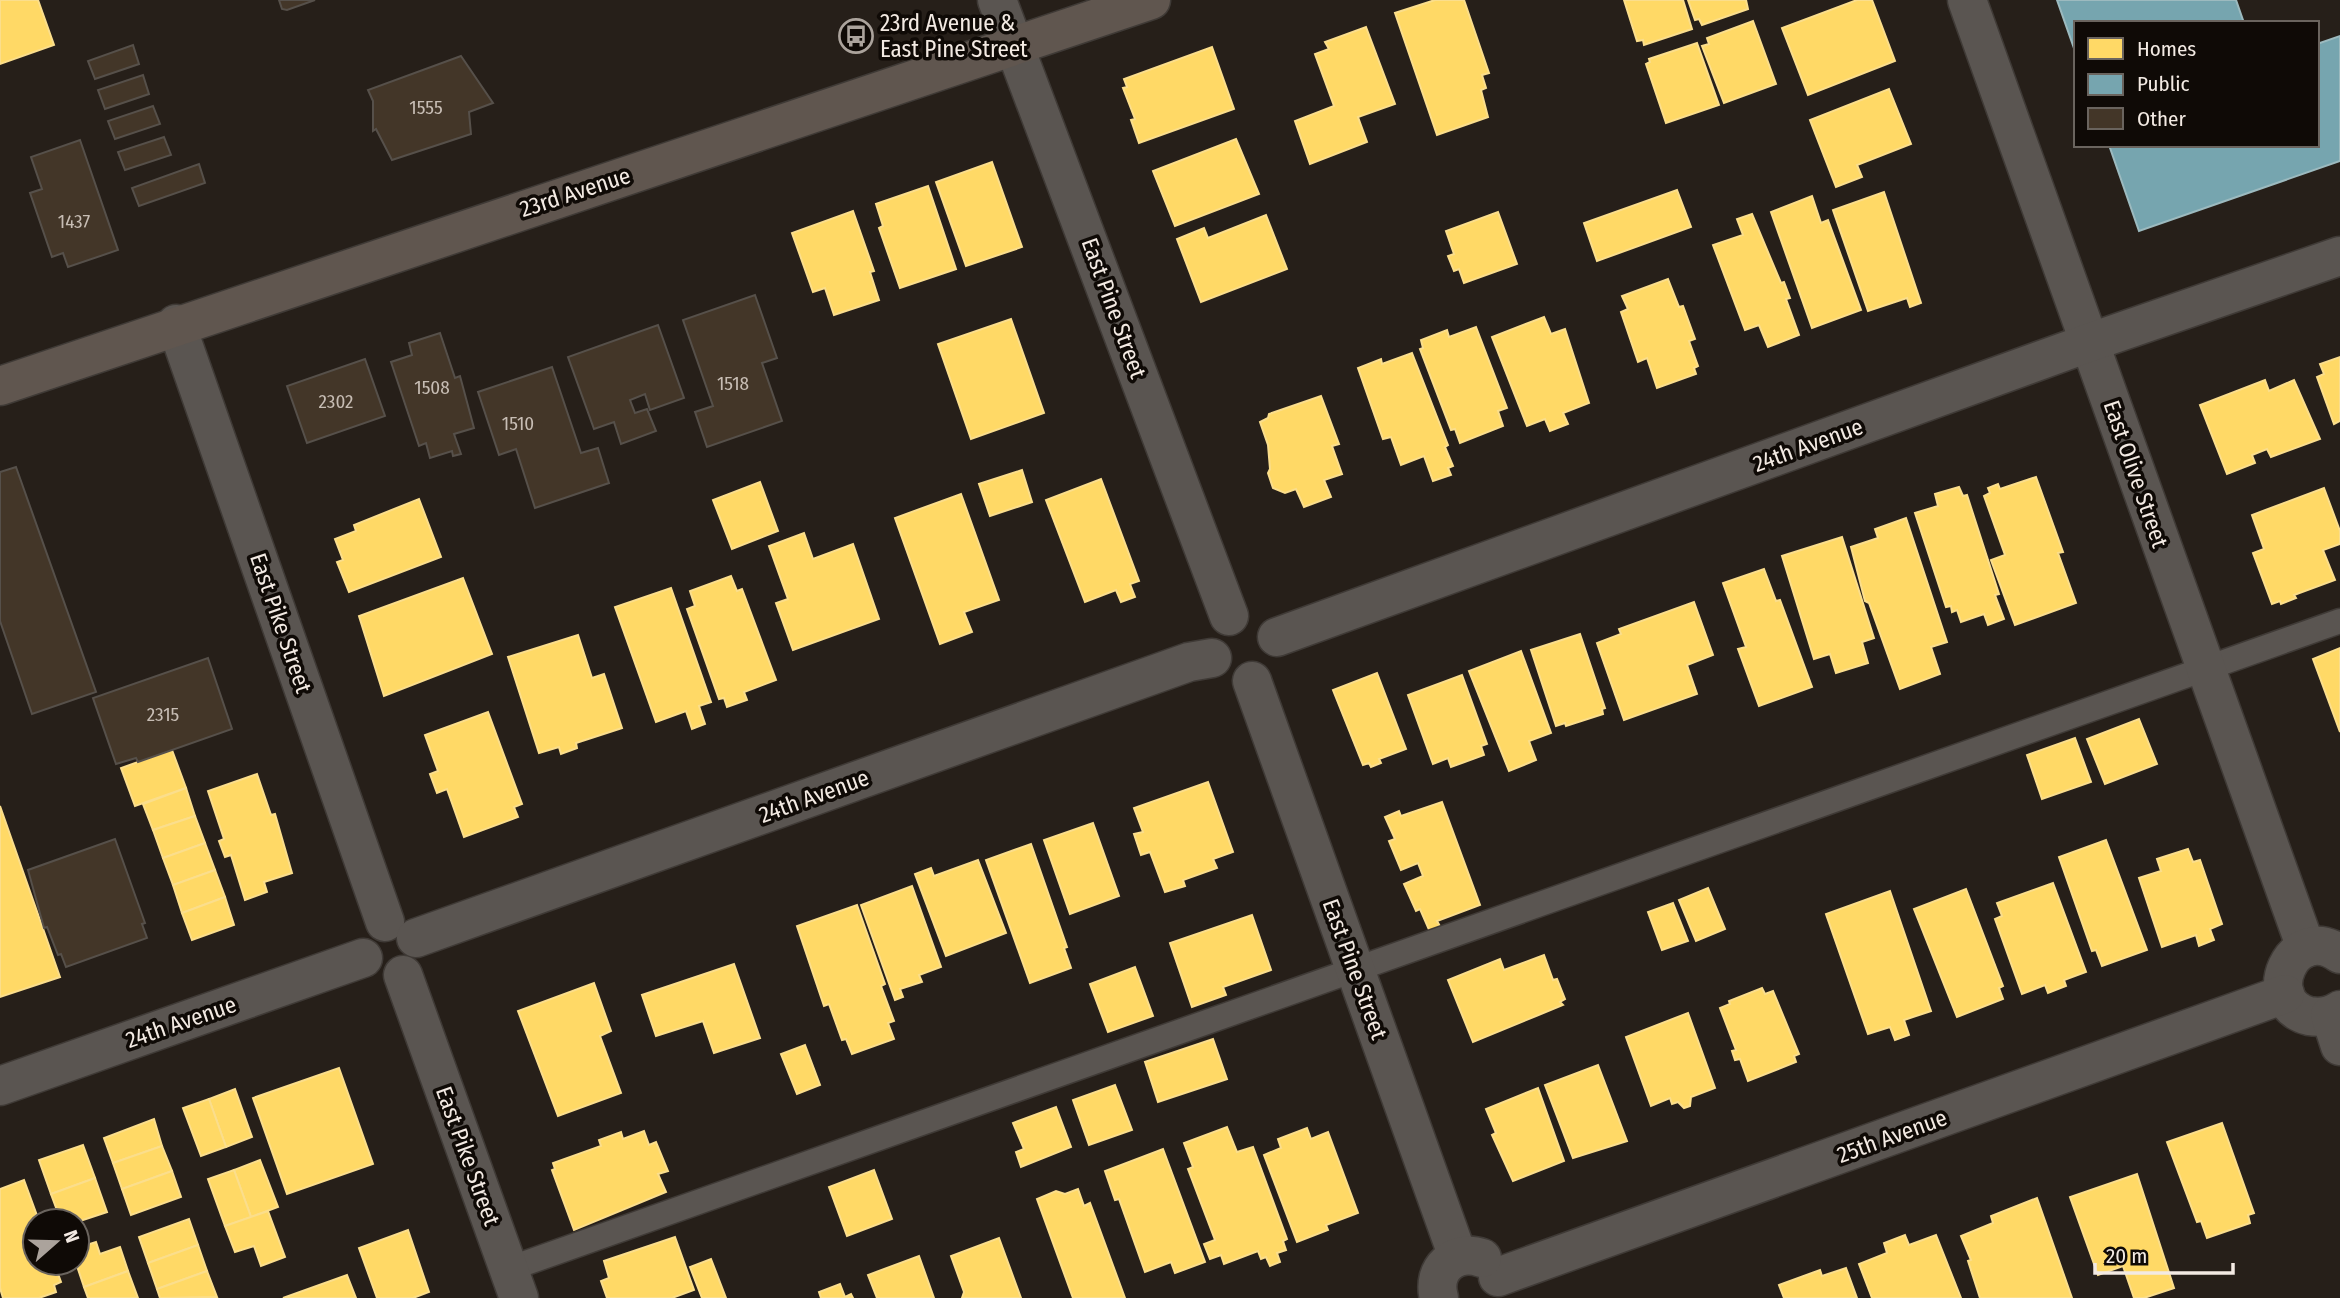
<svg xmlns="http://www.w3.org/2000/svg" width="2340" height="1298" viewBox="0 0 2340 1298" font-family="'Fira Sans Condensed',sans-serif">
  <rect width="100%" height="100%" fill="#261f19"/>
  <g fill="#ffd966" stroke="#fbde8c" stroke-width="2">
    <polygon points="0,0 38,0 54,45 0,64"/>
    <polygon points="1435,0 1464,0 1489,73 1482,75 1486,88 1481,90 1488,117 1437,135 1395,13"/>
    <polygon points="1624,0 1683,0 1692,29 1644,45 1643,40 1637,41"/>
    <polygon points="1688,0 1746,0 1748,9 1702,25 1699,19 1695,20"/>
    <polygon points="1857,0 1872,0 1895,61 1808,95 1782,28"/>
    <polygon points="1753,21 1776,84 1724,103 1702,46 1709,44 1707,38"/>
    <polygon points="1366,27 1395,104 1358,117 1367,142 1310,164 1295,121 1334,106 1315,54 1329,49 1325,42"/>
    <polygon points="1697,43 1719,105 1666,123 1646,64 1650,62 1649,59"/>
    <polygon points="1212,47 1234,109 1139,143 1131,120 1135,119 1123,88 1127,87 1124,79"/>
    <polygon points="1889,89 1911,144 1857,165 1862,177 1836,187 1810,120"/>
    <polygon points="1236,139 1259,194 1175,226 1153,171"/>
    <polygon points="992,162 1022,247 966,266 936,182"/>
    <polygon points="928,186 956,269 900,288 879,228 883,226 876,204"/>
    <polygon points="1677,190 1691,227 1597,261 1584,223"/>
    <polygon points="1884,192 1921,303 1910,307 1907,298 1868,311 1833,210"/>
    <polygon points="1812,196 1821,223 1828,220 1861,310 1812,328 1771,212"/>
    <polygon points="853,211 874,271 870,272 879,300 834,315 825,288 813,292 792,233"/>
    <polygon points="1498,212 1517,264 1464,283 1459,269 1454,271 1448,256 1454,254 1446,231"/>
    <polygon points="1752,214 1781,283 1784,282 1790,298 1786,299 1799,335 1768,347 1759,325 1745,330 1713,245 1743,235 1737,219"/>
    <polygon points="1266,215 1287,269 1201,302 1177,239 1204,228 1208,238"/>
    <polygon points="1668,279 1679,307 1683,306 1695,339 1689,341 1698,366 1694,368 1696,374 1657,388 1647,358 1638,362 1621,312 1628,309 1622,296"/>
    <polygon points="1544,317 1551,334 1565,329 1589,403 1563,413 1568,424 1550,431 1545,419 1527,426 1492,337"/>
    <polygon points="1011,319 1044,413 971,439 938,344"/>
    <polygon points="1476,327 1507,408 1498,411 1503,426 1460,443 1455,429 1451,430 1420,349 1423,348 1421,340 1447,330 1449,337"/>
    <polygon points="1412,353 1448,445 1445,447 1453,466 1448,468 1451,475 1433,481 1424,456 1401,465 1391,437 1383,439 1358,368 1381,359 1382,364"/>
    <polygon points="2340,357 2340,421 2334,424 2317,377 2324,374 2320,364"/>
    <polygon points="2265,380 2269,391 2294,380 2320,439 2271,457 2267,449 2252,455 2255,463 2227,474 2200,405"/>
    <polygon points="1321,396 1339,444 1332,446 1342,474 1324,480 1331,497 1304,507 1296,489 1285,493 1273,488 1268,473 1270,469 1268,445 1260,422 1268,418 1269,414"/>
    <polygon points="1022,470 1032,502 990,516 979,484"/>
    <polygon points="2036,477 2063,552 2058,553 2076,603 2015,625 1991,560 2005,555 1984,496 1990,493 1988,488 1998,484 2000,489"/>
    <polygon points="1101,479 1139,581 1130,584 1135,597 1121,602 1116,590 1085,602 1046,500"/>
    <polygon points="760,482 778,531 732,549 713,500"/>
    <polygon points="1959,487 1963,496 1967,495 1999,594 1995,595 2004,619 1988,625 1984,614 1961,622 1957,610 1952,612 1951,606 1946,607 1915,513 1938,506 1935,494"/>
    <polygon points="2324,488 2340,531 2340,544 2323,550 2335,580 2294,595 2296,598 2281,604 2280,601 2272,604 2253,553 2264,549 2252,515"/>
    <polygon points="961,494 999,600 964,612 972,632 940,644 895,518"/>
    <polygon points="419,499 441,557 349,592 337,562 343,560 335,539 356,531 354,525"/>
    <polygon points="1906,518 1947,642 1931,647 1940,674 1900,689 1869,603 1865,601 1851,547 1878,538 1875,529"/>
    <polygon points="804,533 813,559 853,544 879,619 793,650 776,603 788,599 769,546"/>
    <polygon points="1842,537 1874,638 1862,642 1868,663 1836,673 1830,654 1814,659 1782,556"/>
    <polygon points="1764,569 1776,601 1780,600 1812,687 1759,706 1738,649 1746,647 1723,583"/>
    <polygon points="731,576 737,591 742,589 776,680 744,692 747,700 727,707 724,698 719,699 687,609 695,606 690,591"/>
    <polygon points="463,578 492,654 384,696 359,616"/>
    <polygon points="671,588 711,702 699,706 705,724 692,729 686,711 656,722 615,607"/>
    <polygon points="1694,602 1713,655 1687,665 1697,694 1624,720 1597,643 1621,634 1619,629"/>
    <polygon points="1580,634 1605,708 1602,709 1603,714 1566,726 1565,723 1556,726 1531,650"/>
    <polygon points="578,635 592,678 604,674 622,728 576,743 577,748 561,754 559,747 539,753 508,657"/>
    <polygon points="2340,648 2340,732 2313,659"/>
    <polygon points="1521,651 1551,733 1529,741 1536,760 1509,771 1469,671"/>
    <polygon points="1377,673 1406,749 1379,759 1381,763 1371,767 1369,763 1363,765 1333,690"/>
    <polygon points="1462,675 1487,744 1481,746 1484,755 1451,767 1448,758 1433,764 1408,695"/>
    <polygon points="488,712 522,804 514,807 518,817 464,837 447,789 437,793 430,774 438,771 425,735"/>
    <polygon points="2139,719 2157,764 2105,784 2087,739"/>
    <polygon points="2075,738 2091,782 2042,799 2027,755"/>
    <polygon points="172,750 186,788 135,806 121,768"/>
    <polygon points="257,774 271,815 275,814 292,873 264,882 267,892 245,900 231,855 225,857 219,841 224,839 208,791"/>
    <polygon points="1208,782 1233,852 1213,859 1217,868 1183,880 1185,886 1165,892 1150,852 1141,855 1134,834 1143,832 1134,808"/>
    <polygon points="186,788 195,816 153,830 143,804"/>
    <polygon points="1442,802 1480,905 1437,921 1441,928 1430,932 1420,909 1416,911 1404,884 1423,876 1418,863 1401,870 1389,841 1395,839 1385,817 1399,811 1401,816"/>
    <polygon points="0,806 60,977 0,997"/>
    <polygon points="195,816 205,843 163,858 153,830"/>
    <polygon points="1093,823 1119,896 1070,914 1044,840"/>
    <polygon points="2106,840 2147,950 2102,966 2096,950 2092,951 2059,857"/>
    <polygon points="205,843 215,870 173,885 163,858"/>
    <polygon points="1031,844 1067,947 1064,948 1071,968 1030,983 986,860"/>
    <polygon points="2188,849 2193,862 2200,860 2222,924 2210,929 2214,940 2199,946 2196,935 2162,947 2139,878 2161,871 2157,859"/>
    <polygon points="978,860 1006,933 946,956 915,874 931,868 934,876"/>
    <polygon points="215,870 225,897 182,913 173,885"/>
    <polygon points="2053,883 2086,972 2064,980 2066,986 2048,993 2045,985 2022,994 1995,919 2002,916 1997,903"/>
    <polygon points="912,886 941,967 919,975 922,982 900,989 903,997 895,1000 861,905"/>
    <polygon points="1708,888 1725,929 1696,941 1679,900"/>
    <polygon points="1966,889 2003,986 1999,988 2003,999 1957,1017 1914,909"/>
    <polygon points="1890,891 1931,1011 1904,1020 1909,1035 1895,1040 1890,1027 1868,1034 1826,914"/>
    <polygon points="225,897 234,925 192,940 182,913"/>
    <polygon points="1673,903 1688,941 1662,950 1648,912"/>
    <polygon points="857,905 885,984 881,986 894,1021 888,1023 894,1039 852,1054 846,1039 842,1040 829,1004 824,1006 797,926"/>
    <polygon points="1252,915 1271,970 1223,987 1226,995 1192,1007 1170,943"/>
    <polygon points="1544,955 1553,980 1557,979 1565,999 1560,1002 1563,1005 1473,1042 1448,980 1500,959 1504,970"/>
    <polygon points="734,964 760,1038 714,1053 703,1021 656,1036 642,995"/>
    <polygon points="1135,967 1153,1016 1108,1032 1090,984"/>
    <polygon points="594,983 611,1031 600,1036 621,1093 558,1116 518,1011"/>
    <polygon points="1762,988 1765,994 1773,991 1799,1054 1794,1056 1796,1062 1748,1081 1740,1059 1735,1060 1732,1051 1736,1050 1720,1008 1730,1004 1729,1001"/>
    <polygon points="1688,1013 1715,1088 1691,1097 1690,1106 1684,1108 1678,1102 1672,1104 1670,1098 1651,1106 1626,1037"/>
    <polygon points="1213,1039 1227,1079 1158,1102 1145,1062"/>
    <polygon points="805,1045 820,1085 797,1094 781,1054"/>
    <polygon points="1598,1065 1627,1141 1573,1158 1545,1085"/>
    <polygon points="339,1068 373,1164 287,1194 253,1098"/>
    <polygon points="1115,1085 1132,1130 1089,1145 1073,1100"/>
    <polygon points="1538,1088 1564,1161 1513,1181 1492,1135 1496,1133 1486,1109"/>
    <polygon points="235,1089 252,1137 226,1147 209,1099"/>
    <polygon points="209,1099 226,1147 201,1156 183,1108"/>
    <polygon points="1056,1107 1071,1147 1021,1167 1016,1152 1024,1149 1013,1123"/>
    <polygon points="154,1119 162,1146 113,1163 104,1138"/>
    <polygon points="2222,1123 2254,1213 2248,1215 2250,1223 2207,1238 2201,1221 2197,1222 2167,1142"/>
    <polygon points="1227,1127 1237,1152 1253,1147 1287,1239 1283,1241 1286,1250 1277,1253 1280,1262 1270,1266 1266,1257 1261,1259 1258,1251 1224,1264 1221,1255 1210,1259 1204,1244 1215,1240 1188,1169 1193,1167 1184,1143"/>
    <polygon points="1307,1128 1311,1139 1328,1132 1358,1213 1326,1225 1328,1230 1297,1242 1264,1155 1281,1148 1278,1139"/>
    <polygon points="644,1131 649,1145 656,1142 668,1171 658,1174 666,1192 574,1230 552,1170 555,1169 553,1163 601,1146 599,1140 621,1132 623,1139"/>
    <polygon points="83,1145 95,1178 51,1194 39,1160"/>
    <polygon points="162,1146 172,1171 122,1189 113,1163"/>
    <polygon points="1163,1149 1205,1262 1175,1273 1171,1262 1145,1272 1119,1199 1115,1200 1105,1171"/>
    <polygon points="260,1160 278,1207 251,1217 234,1170"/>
    <polygon points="234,1170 251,1217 225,1226 208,1179"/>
    <polygon points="874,1170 892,1219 847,1236 829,1187"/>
    <polygon points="172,1171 181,1197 131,1215 122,1189"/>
    <polygon points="2137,1174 2174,1288 2144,1298 2134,1298 2123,1266 2098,1275 2070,1197"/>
    <polygon points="95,1178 107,1212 77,1222 61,1221 51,1194"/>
    <polygon points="24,1180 39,1221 35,1221 35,1263 54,1263 61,1282 54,1285 56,1292 39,1298 3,1298 0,1288 0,1189"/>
    <polygon points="1078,1189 1084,1206 1090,1203 1125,1298 1073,1298 1037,1199 1056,1191 1065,1194"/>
    <polygon points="2037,1198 2072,1298 1980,1298 1968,1261 1971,1260 1961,1236 1993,1223 1991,1216"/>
    <polygon points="268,1211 285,1257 261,1266 254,1246 235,1252 225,1226"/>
    <polygon points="189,1219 198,1245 148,1263 139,1237"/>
    <polygon points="408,1230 429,1292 413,1298 377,1298 359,1248"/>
    <polygon points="1905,1235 1909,1245 1936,1235 1961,1298 1872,1298 1859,1264 1887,1253 1884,1243"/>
    <polygon points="675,1237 694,1290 672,1298 607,1298 601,1281 609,1278 604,1261"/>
    <polygon points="999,1238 1021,1298 962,1298 964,1292 951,1256"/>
    <polygon points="96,1242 100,1254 120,1247 128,1271 84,1287 76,1263 77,1248"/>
    <polygon points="198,1245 207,1271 157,1289 148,1263"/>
    <polygon points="919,1256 934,1298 877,1298 868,1275"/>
    <polygon points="711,1259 726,1298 702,1298 690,1267"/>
    <polygon points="1846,1268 1857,1298 1784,1298 1779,1285 1820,1270 1822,1276"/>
    <polygon points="128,1271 138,1298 88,1298 84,1287"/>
    <polygon points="207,1271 217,1297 160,1298 157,1289"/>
    <polygon points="347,1275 356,1298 283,1298"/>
    <polygon points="840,1284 845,1297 851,1294 853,1298 821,1298 819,1292"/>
  </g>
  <g fill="#76a5af" stroke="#9cbabf" stroke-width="2">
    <polygon points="2057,0 2236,0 2244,23 2076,23 2076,54"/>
    <polygon points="2340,36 2340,161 2139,231 2109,145 2317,145 2317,44"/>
  </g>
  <g fill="#433628" stroke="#56504a" stroke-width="2">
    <polygon points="279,0 315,0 287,10 282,9"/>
    <polygon points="133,45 139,64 95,79 88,61"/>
    <polygon points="461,56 493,103 469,112 471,134 392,160 376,129 373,131 373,101 368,90"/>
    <polygon points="143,75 149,94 105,109 98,90"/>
    <polygon points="153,106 160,124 115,139 108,121"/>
    <polygon points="164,137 171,155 125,170 118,152"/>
    <polygon points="80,140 118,250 68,267 63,253 52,257 30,193 42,189 31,157"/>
    <polygon points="199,164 205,183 139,206 132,188"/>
    <polygon points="755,295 777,358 762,363 782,421 707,447 695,412 713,406 683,320"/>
    <polygon points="658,325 684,398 650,410 645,394 630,400 635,413 647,409 656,431 621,444 614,422 594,429 568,357"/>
    <polygon points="440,333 455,378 460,376 474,428 454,434 461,454 453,456 452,451 430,458 426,443 419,446 391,362 412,355 409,343"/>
    <polygon points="365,359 385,416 307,443 287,386"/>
    <polygon points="552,367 581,453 598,448 609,483 535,508 516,449 499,455 478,392"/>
    <polygon points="16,467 96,692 32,714 0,621 0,472"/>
    <polygon points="208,658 232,729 138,762 136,758 116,764 93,698"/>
    <polygon points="115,839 145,923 142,924 147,938 66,967 61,954 58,955 47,927 44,928 28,870"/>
  </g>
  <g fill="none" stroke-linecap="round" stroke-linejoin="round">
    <g stroke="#3f3a36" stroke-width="27">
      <polyline id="service" points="509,1269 2340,621"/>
    </g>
    <g stroke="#3f3a36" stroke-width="41">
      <g id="minor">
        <polyline points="997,0 1229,616"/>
        <polyline points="1967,0 2306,948"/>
        <polyline points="176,324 385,922"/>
        <polyline points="1277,637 2091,342 2340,256"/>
        <polyline points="1252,681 1458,1257"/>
        <polyline points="416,938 1189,662 1212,658"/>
        <path d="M2340,954C2292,920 2257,1002 2309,1016C2320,1018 2331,1016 2340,1010"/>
        <polyline points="403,975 519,1298"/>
        <polyline points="2330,1015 2340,1046"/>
        <polyline points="0,1086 363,958"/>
        <polyline points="1498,1277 2285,994"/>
        <path d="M1439,1298C1431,1270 1454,1248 1482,1258"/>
      </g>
    </g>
    <g stroke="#3f3a36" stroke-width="41">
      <polyline id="primary" points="0,386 1151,0"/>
    </g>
    <use href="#service" stroke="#5a5551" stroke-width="24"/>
    <use href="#minor" stroke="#5a5551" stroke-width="38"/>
    <use href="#primary" stroke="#60564f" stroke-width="38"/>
  </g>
  <defs>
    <g id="bus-ring" transform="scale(1.75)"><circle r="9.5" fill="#0f0a06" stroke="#aba39c" stroke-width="1.5"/><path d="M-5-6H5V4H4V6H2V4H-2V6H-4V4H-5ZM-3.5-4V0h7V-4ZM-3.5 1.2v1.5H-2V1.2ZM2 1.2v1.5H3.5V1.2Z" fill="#aba39c"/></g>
  </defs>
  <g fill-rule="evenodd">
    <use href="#bus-ring" x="856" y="36"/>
  </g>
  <g text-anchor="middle" stroke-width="7" stroke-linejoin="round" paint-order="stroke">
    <g font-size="19" fill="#c7bdb4">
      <text x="426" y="114">1555</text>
      <text x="74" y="228">1437</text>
      <text x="733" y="390">1518</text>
      <text x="432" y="394">1508</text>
      <text x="336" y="408">2302</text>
      <text x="518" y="430">1510</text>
      <text x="163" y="721">2315</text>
    </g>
    <g font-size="23" fill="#f3eae3" stroke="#0f0a06" text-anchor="start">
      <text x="880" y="31">23rd Avenue &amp;<tspan x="880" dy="26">East Pine Street</tspan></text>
    </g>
    <g font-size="23" fill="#f3eae3" stroke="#0f0a06">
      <text transform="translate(575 192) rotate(-18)" y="8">23rd Avenue</text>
      <text transform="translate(1114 308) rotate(70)" y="8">East Pine Street</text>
      <text transform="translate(1808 445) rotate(-20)" y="8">24th Avenue</text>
      <text transform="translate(2136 474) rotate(71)" y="8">East Olive Street</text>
      <text transform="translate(281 623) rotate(71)" y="8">East Pike Street</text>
      <text transform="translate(814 796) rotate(-20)" y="8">24th Avenue</text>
      <text transform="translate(1355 969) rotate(70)" y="8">East Pine Street</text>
      <text transform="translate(181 1022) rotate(-19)" y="8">24th Avenue</text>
      <text transform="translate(1892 1136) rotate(-20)" y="8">25th Avenue</text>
      <text transform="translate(468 1156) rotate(70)" y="8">East Pike Street</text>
    </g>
  </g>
  <rect x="2074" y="21" width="245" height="126" fill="#0f0a06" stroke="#6a645e" stroke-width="2"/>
  <rect x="2088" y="38" width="35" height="21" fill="#ffd966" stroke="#6a645e" stroke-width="2"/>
  <text x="2137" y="56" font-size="21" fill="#f3eae3">Homes</text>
  <rect x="2088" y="74" width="35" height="21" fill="#76a5af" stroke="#6a645e" stroke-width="2"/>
  <text x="2137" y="91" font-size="21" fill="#f3eae3">Public</text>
  <rect x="2088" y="108" width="35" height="21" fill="#433628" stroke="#6a645e" stroke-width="2"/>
  <text x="2137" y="126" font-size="21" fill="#f3eae3">Other</text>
  <g transform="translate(56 1242) rotate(70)"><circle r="33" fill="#0f0a06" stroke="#6a645e" stroke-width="2"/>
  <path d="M0-5L12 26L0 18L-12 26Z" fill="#aba39c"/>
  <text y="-10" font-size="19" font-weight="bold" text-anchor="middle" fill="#f3eae3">N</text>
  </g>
  <path d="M2095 1263v10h138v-10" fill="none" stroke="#f3eae3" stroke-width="3.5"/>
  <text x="2106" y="1263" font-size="21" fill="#f3eae3" stroke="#0f0a06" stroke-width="5" paint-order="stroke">20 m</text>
</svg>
